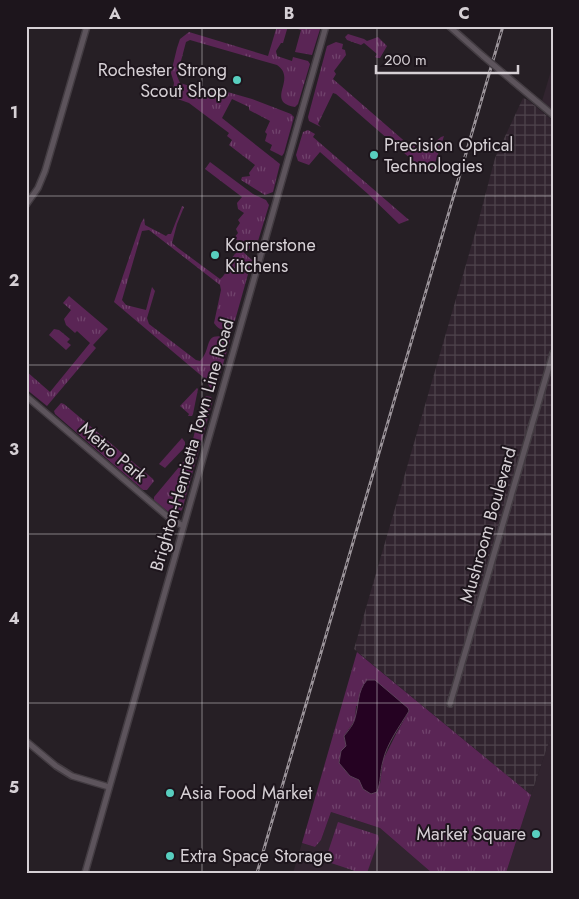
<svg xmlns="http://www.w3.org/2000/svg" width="579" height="899" viewBox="0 0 579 899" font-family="Jost,sans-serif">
  <defs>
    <pattern id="industrial-grid" width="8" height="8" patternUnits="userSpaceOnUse" patternTransform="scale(1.25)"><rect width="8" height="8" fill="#31242f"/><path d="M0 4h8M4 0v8" fill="none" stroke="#4e434c"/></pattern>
    <pattern id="grass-tufts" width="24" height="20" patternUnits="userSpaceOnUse" patternTransform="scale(1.25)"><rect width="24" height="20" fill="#5a2555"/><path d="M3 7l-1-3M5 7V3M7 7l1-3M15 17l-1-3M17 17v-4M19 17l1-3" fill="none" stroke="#71446d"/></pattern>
  </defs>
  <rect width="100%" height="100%" fill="#261f25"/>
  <g fill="#31242f">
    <polygon points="553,64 553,110 542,101"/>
    <polygon points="553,730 553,873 506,873 531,795"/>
    <polygon points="331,812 380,828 432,873 293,873 302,843 315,847 321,840"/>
  </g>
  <polygon fill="url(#industrial-grid)" points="523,98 528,100 553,121 553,730 531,795 354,649 476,230 495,158"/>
  <g fill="url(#grass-tufts)" fill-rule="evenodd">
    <path d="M277,26H288L283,43H281L276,51L277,56L292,61L293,57L308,61L310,64L298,104L295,107C264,102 298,79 277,65L190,40L186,42L177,76L180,83L223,96L224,91L252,99L291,114L294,117L284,153L282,156L270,150L272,145L265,141L267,134L265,132L270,121L249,110V107L232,99L222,118L280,164L273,192L265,195L241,180L242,177L250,176L249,173L255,165L229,145L232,140L227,136L229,133L189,103L172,97L174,83L171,73L177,48L180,39L189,32L268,56Z"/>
    <polygon points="290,26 321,26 312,55 295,52 301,30"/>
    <polygon points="348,34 364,39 367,41 378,37 387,46 380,58 377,58 375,57 377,54 364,43 361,45 347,40 345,37"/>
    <path d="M336,42L343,44L342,49L345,50L346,55L334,71L336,74L333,79L409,145C424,147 430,147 441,137L444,136L433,169L426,172L336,94L333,93L318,124L321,127L309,121L308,117L327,46Z"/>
    <polygon points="308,130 315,134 313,137 409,220 399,224 368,194 320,152 309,165 298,161 296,155 303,132"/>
    <polygon points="210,162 253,194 266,200 269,205 255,251 247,248 234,238 238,233 236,229 240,223 238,220 244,213 238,209 237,203 242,197 205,169"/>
    <path d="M182,206L184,207L177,224L172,243L178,248L220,279C230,273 228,252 242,251L252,260L232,331L228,332C222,330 218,329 214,323L221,290L220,285L149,230L142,231L122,300L126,305L146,310L152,287L155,291L147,318L149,324L196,360L200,361C213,348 202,331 228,338L230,341L216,387L211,389L204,378L114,302L141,223L144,218L145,225L166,236L168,234H171Z"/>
    <polygon points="69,296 108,329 93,345 96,348 47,406 26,389 26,371 50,392 90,343 77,331 75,333 66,325 64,319 71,310 63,303"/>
    <polygon points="54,329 59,330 70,339 67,342 71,345 66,350 49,335"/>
    <polygon points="197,388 198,389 193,414 192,416 188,416 189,414 180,406"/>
    <polygon points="206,396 211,397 213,400 182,510 178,513 172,515 154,500 154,497 189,455 203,399"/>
    <polygon points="61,403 64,404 153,479 154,481 147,490 143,490 55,414 54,411"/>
    <polygon points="182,438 185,442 185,447 165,468 159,464"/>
    <path d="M357,652L531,795L506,873H432L380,828L331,812L321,840L315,847L302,843ZM356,706L409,711L396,734L383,760L380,784L359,780L350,776L339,763L341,751L346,746L344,736L355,720Z"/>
    <polygon points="338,822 378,835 379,839 367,873 361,873 325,861"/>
  </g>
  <path fill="#250222" stroke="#5a4058" d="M367,680H375L408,708L409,711C400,726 387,743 383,761C380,771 381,782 377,792L371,794L363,789L359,780L350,776L339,763L341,751L346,746L344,736C348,731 354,724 355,718C359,705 357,691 367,680Z"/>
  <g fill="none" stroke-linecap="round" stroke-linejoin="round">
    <g stroke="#433c42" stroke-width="8">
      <g id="minor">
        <polyline points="449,26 483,56"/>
        <polyline points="503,73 553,115"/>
        <polyline points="26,205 38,188 45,171 87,26"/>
        <polyline points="26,396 168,517 183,526"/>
        <polyline points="450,704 553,353"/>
        <polyline points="26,741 56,766 72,776 109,787"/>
        <polyline points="85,873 326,26"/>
      </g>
    </g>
    <use href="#minor" stroke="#5d545c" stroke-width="5"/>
    <g stroke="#9b949a" stroke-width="3">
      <polyline id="rail" points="257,873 503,26"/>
    </g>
    <use href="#rail" stroke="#1d151c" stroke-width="1" stroke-dasharray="4" stroke-linecap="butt"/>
    <g stroke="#433c42" stroke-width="8" stroke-linecap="butt">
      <polyline id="minor-bridge" points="483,56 503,73"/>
    </g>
    <use href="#minor-bridge" stroke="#5d545c" stroke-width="5"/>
  </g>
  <path fill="none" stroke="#d6d0d5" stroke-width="1" stroke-opacity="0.55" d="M202,26V873M377,26V873M26,196H553M26,365H553M26,534H553M26,703H553"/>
  <g fill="#58cebf" stroke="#1d151c" stroke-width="2">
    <circle cx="237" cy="80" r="5"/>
    <circle cx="374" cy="155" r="5"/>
    <circle cx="215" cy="255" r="5"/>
    <circle cx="170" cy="793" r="5"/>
    <circle cx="536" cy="834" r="5"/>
    <circle cx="170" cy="856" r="5"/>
  </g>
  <g text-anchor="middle" stroke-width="4" stroke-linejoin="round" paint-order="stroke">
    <g font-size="18" fill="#d6d0d5" stroke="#1d151c" text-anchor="start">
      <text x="227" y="76" text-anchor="end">Rochester Strong<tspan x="227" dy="21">Scout Shop</tspan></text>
      <text x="384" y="151">Precision Optical<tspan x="384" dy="21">Technologies</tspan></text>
      <text x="225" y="251">Kornerstone<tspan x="225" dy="21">Kitchens</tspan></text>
      <text x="180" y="799">Asia Food Market</text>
      <text x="526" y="840" text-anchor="end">Market Square</text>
      <text x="180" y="862">Extra Space Storage</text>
    </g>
    <g font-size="18" fill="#d6d0d5" stroke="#1d151c">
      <text transform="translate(192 445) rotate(-74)" y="6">Brighton-Henrietta Town Line Road</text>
      <text transform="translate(113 452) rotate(40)" y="6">Metro Park</text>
      <text transform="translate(488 525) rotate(-74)" y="6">Mushroom Boulevard</text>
    </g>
  </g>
  <rect width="579" height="899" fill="none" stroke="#1d151c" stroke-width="55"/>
  <path d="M376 65v8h142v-8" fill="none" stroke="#d6d0d5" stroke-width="2.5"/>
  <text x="384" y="65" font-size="15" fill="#d6d0d5" stroke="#1d151c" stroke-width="4" paint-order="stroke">200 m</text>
  <rect x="28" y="28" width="524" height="844" fill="none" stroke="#d6d0d5" stroke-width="2"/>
  <g font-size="16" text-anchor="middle" font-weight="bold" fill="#d6d0d5">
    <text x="115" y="19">A</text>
    <text x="289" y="19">B</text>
    <text x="464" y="19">C</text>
    <text x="14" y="118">1</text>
    <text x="14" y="286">2</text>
    <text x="14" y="455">3</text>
    <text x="14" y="624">4</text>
    <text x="14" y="793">5</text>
  </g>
</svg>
